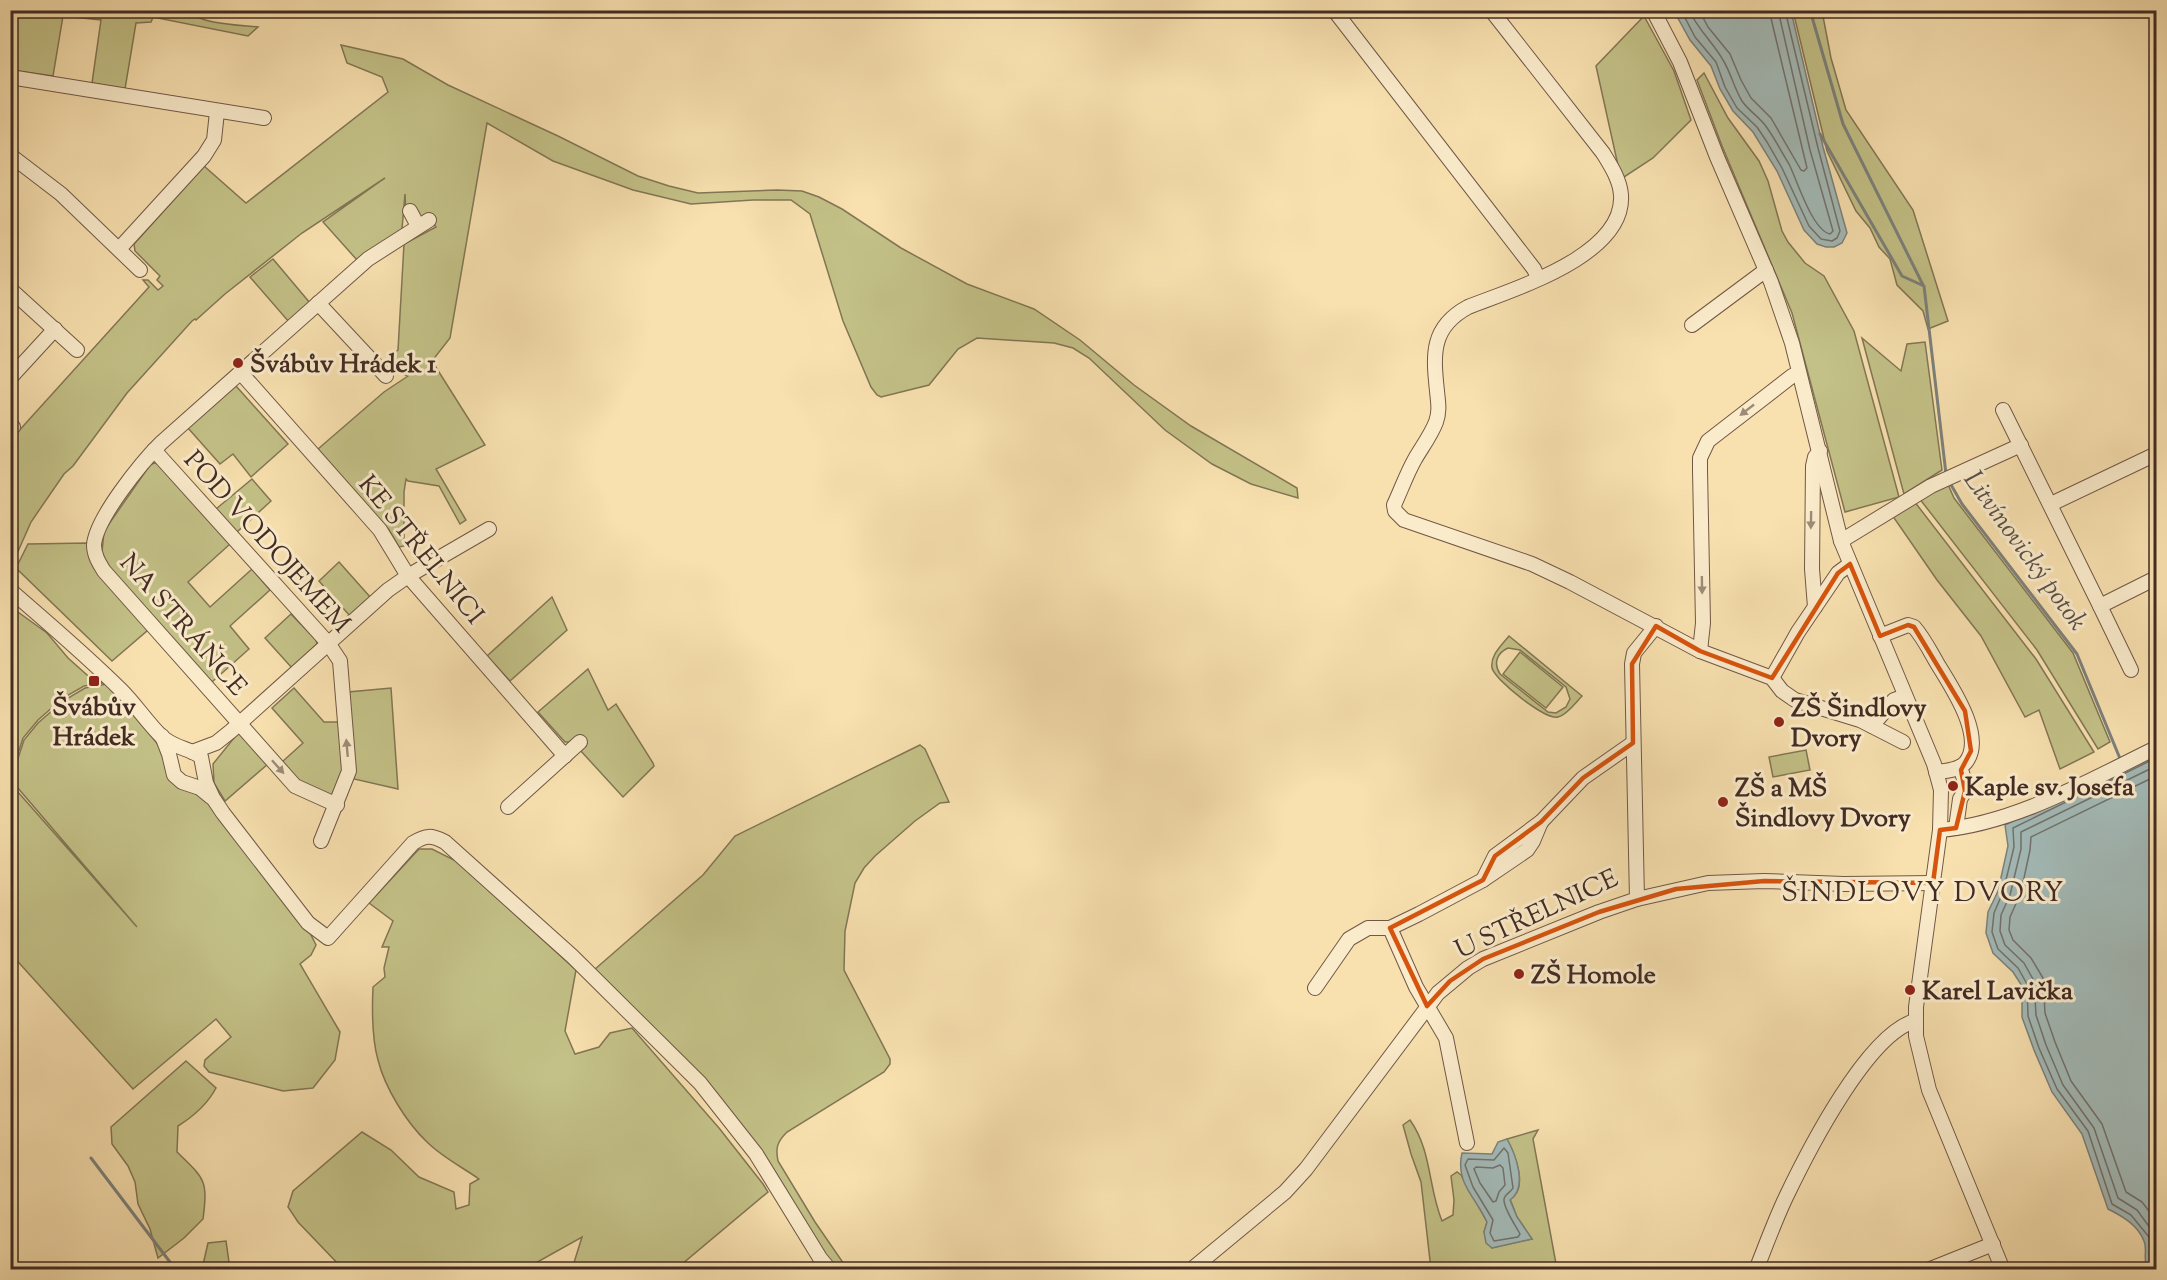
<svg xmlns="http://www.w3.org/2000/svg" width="2167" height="1280" viewBox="0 0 2167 1280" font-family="'Sorts Mill Goudy',serif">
  <rect width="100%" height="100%" fill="#f8e0af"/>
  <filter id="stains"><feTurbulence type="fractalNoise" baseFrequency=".00333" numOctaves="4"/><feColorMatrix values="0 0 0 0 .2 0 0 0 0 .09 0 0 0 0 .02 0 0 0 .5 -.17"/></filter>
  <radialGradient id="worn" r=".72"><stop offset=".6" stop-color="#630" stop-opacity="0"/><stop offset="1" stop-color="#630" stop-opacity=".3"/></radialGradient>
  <g fill="#c3c187" stroke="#827655" stroke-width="1.5" fill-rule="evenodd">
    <path d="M11,10L188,11C199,24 240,25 258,27L248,36L153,17L151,22L136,23L125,89L92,83L101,20L63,16L53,76L11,70Z"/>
    <polygon points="1793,11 1822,11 1831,58 1846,110 1913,210 1948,321 1928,329 1923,311 1897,285 1890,259 1879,247 1870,228 1856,211 1827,151"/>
    <polygon points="1644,16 1674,71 1691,120 1653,158 1621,179 1596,66"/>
    <polygon points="341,45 403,59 448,85 558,136 638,176 669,186 698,193 777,190 802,191 819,197 842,209 901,248 967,284 1034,309 1080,340 1134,385 1191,426 1297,488 1298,498 1251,484 1212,464 1165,430 1089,358 1073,348 1054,343 977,338 958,349 929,385 881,397 877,395 871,387 843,321 810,214 791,200 753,200 691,204 633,190 553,161 487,123 450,338 432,361 485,445 436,469 466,520 460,524 439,486 408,481 406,479 404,492 404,546 399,547 389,530 318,449 384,392 408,376 399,372 398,364 389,358 398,350 404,244 436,227 430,219 406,214 405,194 402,229 357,260 323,222 385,178 302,233 225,294 196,320 195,319 192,321 127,393 73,466 64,474 31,522 16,556 11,553 11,430 16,434 149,287 143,280 148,280 158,290 163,286 157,280 160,276 135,251 134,244 204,166 246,203 388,92 382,77 347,63"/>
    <polygon points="1704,73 1728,118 1759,161 1768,181 1782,231 1788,242 1805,263 1824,276 1854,331 1899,497 1845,512 1792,313 1722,146 1697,80"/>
    <polygon points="273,259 310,303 289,322 250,277"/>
    <polygon points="1862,338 1901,371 1907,344 1925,342 1942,470 1904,494"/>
    <polygon points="236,386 288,444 251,477 233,454 220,464 188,428"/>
    <polygon points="154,463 159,464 230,544 188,582 210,607 252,569 270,590 230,626 249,649 212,682 106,563 102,552 104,531 150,465"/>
    <polygon points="252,479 271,501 237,532 216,509"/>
    <polygon points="1947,482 1954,498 2073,653 2110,742 2098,749 2037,650 1919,498"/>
    <polygon points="1914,501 2036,659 2094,752 2060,769 2039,710 2025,717 1981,636 1937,580 1892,515"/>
    <polygon points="88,543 148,630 112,661 16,568 28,544"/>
    <polygon points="339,562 371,598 350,616 319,581"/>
    <polygon points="552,597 567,630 510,681 487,656"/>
    <polygon points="11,607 47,633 68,658 95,682 103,683 84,686 63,698 38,720 23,738 11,775"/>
    <polygon points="291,614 316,640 317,644 292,668 265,638"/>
    <path d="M1509,636L1582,696C1576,702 1567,715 1558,717C1545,720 1495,680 1492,668C1490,655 1502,645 1509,636ZM1508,648L1520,650L1566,687L1570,699L1566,707L1556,713L1548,712L1500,674C1493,663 1497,653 1508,648Z"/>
    <polygon points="1520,652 1563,687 1546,708 1503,674"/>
    <polygon points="588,669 608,710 616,704 653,763 654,766 623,797 580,750 587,743 579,735 569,742 565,742 538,712"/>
    <polygon points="107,684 167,755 167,775 172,782 180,788 197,790 247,849 306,925 316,945 311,955 300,964 340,1032 335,1060 313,1088 283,1091 209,1072 204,1066 205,1060 231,1037 216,1019 133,1089 11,954 10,783 137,927 11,780 24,740 38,723 63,701 85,688"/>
    <polygon points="294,688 324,722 340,722 346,771 334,798 300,784 282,762 303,743 272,708"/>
    <polygon points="391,688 398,789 354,779 348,692"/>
    <polygon points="238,733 243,734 268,764 225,801 214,783 213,764"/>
    <path d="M920,745L925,749L949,802L940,803L915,821L875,856L864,868L855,883L845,931L844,970L890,1059V1064L884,1072L787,1132C778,1141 775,1147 778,1161L815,1222L844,1264L838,1269L818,1247L758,1147L594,970L703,875L735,836Z"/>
    <polygon points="1806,750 1810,770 1773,777 1769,757"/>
    <path d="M419,849H432L456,861L576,970L565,1031L575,1054L599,1047L610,1033L632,1028L719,1128L763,1184L768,1192L682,1264L659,1270L572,1269L582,1237L525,1269H343L298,1222L288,1207L293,1191L362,1132L391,1150L419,1177L454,1192L456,1209L469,1205L470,1184L479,1179C462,1167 442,1157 427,1142C406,1122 385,1088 378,1060C372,1039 372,1009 373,987L385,977L384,968L389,947H382L393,921L369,903Z"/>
    <path d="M186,1061L216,1088C207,1105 194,1116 178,1126L177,1152C205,1179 208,1180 203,1219L184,1238L158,1258L150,1229L138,1204L135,1182L128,1166L112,1144L111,1127Z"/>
    <path d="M1410,1120C1432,1151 1428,1187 1442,1221L1453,1215L1454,1200L1451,1176L1457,1172L1461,1175L1487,1222L1484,1232L1492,1248L1532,1239L1517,1217L1510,1199C1529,1189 1515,1154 1507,1139L1538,1130L1533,1139L1557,1269H1431L1421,1182L1411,1154L1403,1125Z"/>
    <polygon points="226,1241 230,1269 202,1269 208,1243"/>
  </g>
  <g fill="#a3bab7" stroke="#7c817c" stroke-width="1.5">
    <polygon points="1674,11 1791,11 1823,147 1847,233 1842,243 1834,247 1826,247 1817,244 1804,230 1777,171 1753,132 1733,111 1720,89 1711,66 1690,40"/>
    <path d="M2156,751V1269H2148C2142,1260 2148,1250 2144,1241C2138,1225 2122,1216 2108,1209L2082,1134L2052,1092L2034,1050L2022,1017V986L2013,972L1993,953L1986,933L1988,912L1998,891L2008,846L2005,825Z"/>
    <path d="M1507,1139C1516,1155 1528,1188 1510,1200L1517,1217L1532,1239L1492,1248L1486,1243L1484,1232L1487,1222C1475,1196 1455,1183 1462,1153L1492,1154L1498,1142Z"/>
  </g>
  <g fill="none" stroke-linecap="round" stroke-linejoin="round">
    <g stroke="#72726d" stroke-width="1.5">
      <polyline points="1681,10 1695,37 1716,62 1725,87 1737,108 1757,127 1767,142 1782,168 1809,226 1821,239 1832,241 1837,238 1840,231 1818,148 1785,10"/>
      <path d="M1689,10C1698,30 1713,42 1723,60C1731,73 1734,88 1742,101C1748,110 1758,116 1765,125C1774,137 1781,151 1789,164C1797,180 1812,230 1830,234L1833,231L1810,150L1778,10"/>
      <polyline points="1699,10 1708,27 1730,54 1741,80 1751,98 1771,118 1801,170 1804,171 1807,168 1769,10"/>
      <polyline points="2156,766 2021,832 2021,849 2010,895 2001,915 2000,931 2005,945 2024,963 2034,981 2036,1015 2046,1045 2063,1085 2094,1128 2118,1198 2137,1210 2156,1236"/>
      <polyline points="2156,776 2031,837 2030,850 2024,878 2019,897 2010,917 2009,930 2013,940 2031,958 2043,978 2045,1013 2055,1042 2071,1081 2102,1124 2126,1192 2142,1202 2156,1220"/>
      <path d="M1504,1148L1508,1153L1513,1188C1511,1192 1505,1194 1504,1199C1503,1208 1516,1226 1520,1234L1518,1237L1494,1241L1490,1233L1493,1220L1473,1187L1465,1165L1468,1159L1494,1160Z"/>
      <polygon points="1500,1165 1503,1168 1505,1185 1499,1192 1496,1201 1493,1202 1480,1183 1474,1169 1476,1167 1493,1168"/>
      <polyline points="2153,1270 2149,1237 2131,1215 2112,1204 2088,1131 2057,1089 2039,1048 2028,1016 2027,984 2018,968 1998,949 1992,932 1994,913 2003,892 2014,847 2013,828 2156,758"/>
    </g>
    <g stroke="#7c817c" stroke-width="3">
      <polyline points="1810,10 1843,124 1923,285"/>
      <polyline points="1820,134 1902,276 1924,286 1946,474"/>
      <polyline points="1950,483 1962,504 2077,654 2121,761"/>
      <polyline points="91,1158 176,1270"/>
    </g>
    <g stroke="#705846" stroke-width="16">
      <g id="minor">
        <polyline points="1334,10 1534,269 1538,278"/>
        <path d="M1491,10L1603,153C1611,166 1620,180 1621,195C1625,256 1513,289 1468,307C1431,327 1433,354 1437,391C1438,402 1440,411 1436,422C1431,435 1422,447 1415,459C1407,473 1401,490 1394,505L1395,511L1404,520L1532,564L1570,582L1700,651L1772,678L1782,691L1795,700L1860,720L1903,742"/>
        <polyline points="1653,10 1680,62 1717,157 1771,282 1792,343 1841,541 1934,764 1941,790 1940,830 1916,1007 1916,1036 1929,1090 2003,1270"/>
        <polyline points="10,77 264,118"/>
        <polyline points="10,155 61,194 140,270"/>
        <polyline points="410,211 418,226"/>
        <polyline points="119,249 204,156 214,140 217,112"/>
        <polyline points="10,289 77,350"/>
        <polyline points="318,303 386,376"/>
        <polyline points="1692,325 1766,270"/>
        <polyline points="241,373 365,513 380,530 408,576 565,756"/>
        <polyline points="10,378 55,329"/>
        <polyline points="2003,410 2100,606 2156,578"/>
        <polyline points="10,424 13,427"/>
        <polyline points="154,450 328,643 340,661 349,771 321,841"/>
        <polyline points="2051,504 2156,454"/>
        <polyline points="1841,541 1931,486 2021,445"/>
        <path d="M10,590C48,623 86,655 121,690C135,704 147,722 161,736C175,749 190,748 201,757L206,783L213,798L223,813L308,923L328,938L413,843C426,835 431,835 445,842L572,956L700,1083L756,1154L820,1258L830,1270"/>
        <polyline points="2100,606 2131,670"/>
        <polyline points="1815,607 1812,569 1813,466 1815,457 1820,451"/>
        <path d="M1880,636L1908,625L1914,627C1923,637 1930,651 1937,663C1950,685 1986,736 1966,762C1960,770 1946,771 1936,772"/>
        <polyline points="1700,651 1703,623 1700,470 1700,458 1708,441 1792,376 1799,373"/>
        <polyline points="1772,678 1798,632 1838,573 1850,564"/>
        <polyline points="1872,726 1894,700 1905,696"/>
        <polyline points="162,736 169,754 174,775 182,782 200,788 211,797"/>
        <polyline points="192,752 216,743 231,731 388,590 408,576 489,529"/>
        <path d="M337,805L295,786L104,571C99,563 94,555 94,545C96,518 142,462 161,443L368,259L429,220"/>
        <polyline points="508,807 580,742"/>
        <polyline points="1956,828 1960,799 1965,791 1965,782 1960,767"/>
        <path d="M1940,830C2014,824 2090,780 2156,748"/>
        <polyline points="1483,880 1495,856 1541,822 1583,778 1633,743"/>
        <polyline points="1637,899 1632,664 1634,653 1656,626"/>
        <polyline points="1390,928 1416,987 1446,1038 1467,1143"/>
        <polyline points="1315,988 1349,939 1368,928 1390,928 1419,914 1483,880 1527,850 1533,841 1541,822"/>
        <polyline points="1191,1270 1285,1192 1306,1169 1438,993 1468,968 1483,959 1599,912 1637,899 1708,883 1764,881 1844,884 1933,883"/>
        <path d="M1756,1270C1766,1245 1775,1220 1786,1197C1807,1153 1867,1034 1915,1021"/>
        <polyline points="1928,1270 1993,1244"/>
      </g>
    </g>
    <use href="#minor" stroke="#faebcb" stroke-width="14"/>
  </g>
  <defs><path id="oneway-solid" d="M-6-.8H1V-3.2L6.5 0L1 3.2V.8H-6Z" transform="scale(1.5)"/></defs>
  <g fill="#9e8b77">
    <use href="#oneway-solid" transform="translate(1747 410) rotate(142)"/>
    <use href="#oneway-solid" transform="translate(1811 520) rotate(91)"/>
    <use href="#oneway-solid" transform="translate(1702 585) rotate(89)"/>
    <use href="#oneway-solid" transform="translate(347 748) rotate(-95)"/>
    <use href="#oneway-solid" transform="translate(278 767) rotate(48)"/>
  </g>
  <path fill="none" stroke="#d7540e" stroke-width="4.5" stroke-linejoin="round" d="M1850,564L1880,636L1908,625L1914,627L1965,711L1971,751L1961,770L1965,791L1956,828L1940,830L1933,883L1764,881L1676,889L1599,912L1483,959L1450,981L1427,1006L1390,928L1483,880L1495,856L1541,822L1583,778L1633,743L1632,664L1656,626L1700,651L1772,678L1838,573Z"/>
  <g fill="#8f2418" stroke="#faebcb" stroke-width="2">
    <circle cx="238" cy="363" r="6"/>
    <rect x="88" y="675" width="12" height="12" rx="3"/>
    <circle cx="1779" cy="722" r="6"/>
    <circle cx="1953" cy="786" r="6"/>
    <circle cx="1723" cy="802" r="6"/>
    <circle cx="1519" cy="974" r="6"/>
    <circle cx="1910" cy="990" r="6"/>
  </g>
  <g text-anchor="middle" stroke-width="6" stroke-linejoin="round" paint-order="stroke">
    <g font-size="26" font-weight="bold" fill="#422b23" stroke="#faebcb" text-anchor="start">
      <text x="250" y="372">Švábův Hrádek 1</text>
      <text x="94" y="715" text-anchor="middle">Švábův<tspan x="94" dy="30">Hrádek</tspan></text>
      <text x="1791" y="716">ZŠ Šindlovy<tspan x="1791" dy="30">Dvory</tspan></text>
      <text x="1965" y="795">Kaple sv. Josefa</text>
      <text x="1735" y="796">ZŠ a MŠ<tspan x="1735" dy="30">Šindlovy Dvory</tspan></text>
      <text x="1531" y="983">ZŠ Homole</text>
      <text x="1922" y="999">Karel Lavička</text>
    </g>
    <g font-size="26" fill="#422b23" stroke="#faebcb">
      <text transform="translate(268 541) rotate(48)" y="9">POD VODOJEMEM</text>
      <text transform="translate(422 549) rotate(51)" y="9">KE STŘELNICI</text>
      <text transform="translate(184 624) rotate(49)" y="9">NA STRÁŇCE</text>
      <text transform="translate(1536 913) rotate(-25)" y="9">U STŘELNICE</text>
    </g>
    <g font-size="27" font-style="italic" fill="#5a4f48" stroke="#faebcb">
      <text transform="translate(2026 550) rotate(54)" y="9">Litvínovický potok</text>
    </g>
    <g font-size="28" letter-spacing="1.5" fill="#422b23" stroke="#faebcb">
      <text x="1923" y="901">ŠINDLOVY DVORY</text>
    </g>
  </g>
  <rect width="2167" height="1280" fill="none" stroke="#f8e0af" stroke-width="36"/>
  <rect x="12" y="12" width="2143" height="1256" fill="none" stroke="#422b23" stroke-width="3"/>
  <rect x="18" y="18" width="2131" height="1244" fill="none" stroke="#422b23" stroke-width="1.5"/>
  <rect width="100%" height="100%" filter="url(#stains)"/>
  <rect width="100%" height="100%" fill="url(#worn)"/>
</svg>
